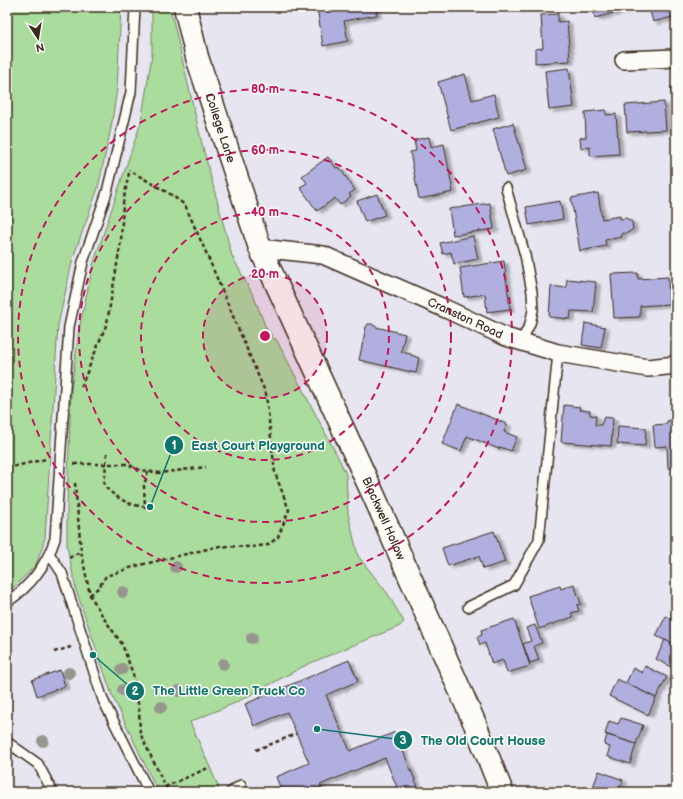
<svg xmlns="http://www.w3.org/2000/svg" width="683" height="799" viewBox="0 0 683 799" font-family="'Balsamiq Sans',sans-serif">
  <defs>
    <filter id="shadow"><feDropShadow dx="4.5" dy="2.5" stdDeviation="1" flood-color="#0004"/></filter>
  </defs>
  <rect width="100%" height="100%" fill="#e6e5f0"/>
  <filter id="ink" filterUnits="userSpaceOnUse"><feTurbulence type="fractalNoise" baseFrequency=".025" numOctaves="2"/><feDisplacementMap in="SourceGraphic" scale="8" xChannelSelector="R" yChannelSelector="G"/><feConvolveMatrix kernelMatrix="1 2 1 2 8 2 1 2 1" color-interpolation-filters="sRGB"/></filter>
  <g filter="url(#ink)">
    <g fill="#aadc9d" stroke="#72835e">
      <polygon points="14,7 121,7 117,89 111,128 98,188 73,258 58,325 45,538 36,565 15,586 7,593 7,13"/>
      <polygon points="152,7 170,7 202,144 232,256 254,297 266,328 274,339 276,339 339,459 346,474 348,513 358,556 388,594 404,622 400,626 308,664 235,703 190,722 219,788 212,792 158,792 112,695 76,590 67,546 67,506 71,391 79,329 93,265 141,122 152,55"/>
    </g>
    <g fill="#b0afe0" stroke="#3b2a1e" filter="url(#shadow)">
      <polygon points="317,7 376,7 377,15 344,21 348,41 323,46"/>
      <polygon points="592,7 632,7 632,8 595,18"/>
      <polygon points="656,7 676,7 676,16 653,22 650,11 656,9"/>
      <polygon points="558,14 558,22 567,21 570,61 535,63 535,49 543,48 541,15"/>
      <polygon points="569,68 574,107 549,110 545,71"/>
      <polygon points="465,74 472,100 494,94 499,117 451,130 438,82"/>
      <polygon points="671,87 676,87 676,125 673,125"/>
      <polygon points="664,102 666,130 627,132 625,105"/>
      <polygon points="606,110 606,115 616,114 619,154 590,156 590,147 581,148 580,138 586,137 585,112"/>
      <polygon points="513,123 527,170 506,176 493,129"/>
      <polygon points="429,137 431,147 444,144 453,192 419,199 410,152 416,151 414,140"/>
      <polygon points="328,157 336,168 339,167 355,190 349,194 351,196 340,205 335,198 317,211 300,187 307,183 302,176"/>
      <polygon points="598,193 602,219 620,216 620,219 626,218 632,222 633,229 629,232 621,234 622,237 605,240 606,246 580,251 571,198"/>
      <polygon points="377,194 385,215 365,222 357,201"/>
      <polygon points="560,201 563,219 529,225 526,207"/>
      <polygon points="490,203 494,229 453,235 449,209"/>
      <polygon points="473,236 478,259 454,264 451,252 443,254 440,243"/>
      <polygon points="504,261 510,309 487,312 485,294 464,297 460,268"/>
      <polygon points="638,273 638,279 668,277 669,304 640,306 640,317 614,318 611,274"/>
      <polygon points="567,279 596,282 593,312 571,311 570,319 549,317 551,286 566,288"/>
      <polygon points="585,323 605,327 601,348 582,345"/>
      <polygon points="368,324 372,324 376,327 405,334 401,352 411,354 411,355 419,358 416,373 359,360 366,327"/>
      <polygon points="458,404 507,424 504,432 517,437 511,451 500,447 499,449 467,436 461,451 442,444"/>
      <polygon points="564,405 580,407 579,410 590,411 590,415 596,416 595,425 601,425 604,417 613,418 611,446 561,442"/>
      <polygon points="676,420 676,468 668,468 667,446 655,447 653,425 667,424 667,421"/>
      <polygon points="618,426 646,428 645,446 617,444"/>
      <polygon points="494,531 505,562 483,569 479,556 448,566 442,548"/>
      <polygon points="574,584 581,604 577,605 579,611 571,613 573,617 539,629 528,596 560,586 561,589"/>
      <polygon points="666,616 676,621 676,645 656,636"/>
      <polygon points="514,619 530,666 507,673 503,660 492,664 485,643 480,645 477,637 482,635 481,630"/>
      <polygon points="535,625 542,643 534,646 539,660 530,663 523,644 531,641 526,628"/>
      <polygon points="665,640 676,645 676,669 656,659"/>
      <polygon points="349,660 358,681 326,695 350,751 395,732 420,792 399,792 385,758 320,785 323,792 282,792 276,777 309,763 287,712 254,726 245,704"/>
      <polygon points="645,666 667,677 656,698 626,683 633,668 642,673"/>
      <polygon points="60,670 65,686 37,696 32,680"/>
      <polygon points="617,679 656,698 648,715 609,696"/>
      <polygon points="621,718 643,725 636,744 605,734 609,721 618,724"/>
      <polygon points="607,735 636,744 630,764 607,756 610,747 604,745"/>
      <polygon points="599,771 623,780 618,792 591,792"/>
    </g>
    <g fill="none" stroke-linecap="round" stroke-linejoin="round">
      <g stroke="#3b2a1e" stroke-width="12">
        <g id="service">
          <polyline points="506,188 525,255 532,292 533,310 530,324 521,342"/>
          <polyline points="50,555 62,573 103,700 149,792"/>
          <path d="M7,602C31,586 46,566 55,539L69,327L83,262L107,192L131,92L135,7"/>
          <polyline points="468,607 514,585 539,540 558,353"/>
          <polyline points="7,742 38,764 53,792"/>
          <polyline points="231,792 241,785"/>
        </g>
      </g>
      <g stroke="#3b2a1e" stroke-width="20">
        <g id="minor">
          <polyline points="624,60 676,58"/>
          <path id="s1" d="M260,248L323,255L446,309L506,337L558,353L648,368L676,365"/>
        </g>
      </g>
      <g stroke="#3b2a1e" stroke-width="25">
        <g id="secondary">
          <path id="s2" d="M185,7L197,57L260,248L374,496L475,724L502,792"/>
        </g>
      </g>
      <g stroke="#3b2a1e" stroke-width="2.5" stroke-dasharray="4 3" stroke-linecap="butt">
        <polyline points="81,387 107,323 121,241 123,203 129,173"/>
        <path d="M107,453L104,486C118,499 126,504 145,507L144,486L148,471"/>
        <polyline points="74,464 127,464 140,470 159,473 206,467"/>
        <polyline points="7,468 46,459"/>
        <polyline points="75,483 81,551 90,595 105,620 122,644 133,674 139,709 140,733 168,792"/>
        <polyline points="69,558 81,551"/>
        <polyline points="90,595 99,587 106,576 136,566 220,546 251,547 268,545 278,537 289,510 275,473 266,394 208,257 185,205 170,194 129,170"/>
        <polyline points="54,652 71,647"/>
        <polyline points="256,750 296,734"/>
        <polyline points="165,787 210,767"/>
      </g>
      <use href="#service" stroke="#fdfcf7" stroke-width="9"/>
      <use href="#minor" stroke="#fdfcf7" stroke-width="17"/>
      <use href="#secondary" stroke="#fdfcf7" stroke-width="22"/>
    </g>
    <g fill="#97968e">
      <circle cx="176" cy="567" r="6"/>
      <circle cx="123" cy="592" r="6"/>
      <circle cx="252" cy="638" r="6"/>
      <circle cx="223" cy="664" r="6"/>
      <circle cx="122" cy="669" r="6"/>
      <circle cx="69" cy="673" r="6"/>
      <circle cx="123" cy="690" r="6"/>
      <circle cx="179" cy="691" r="6"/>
      <circle cx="161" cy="707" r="6"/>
      <circle cx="43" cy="741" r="6"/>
    </g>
  </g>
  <circle cx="265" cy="336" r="62" fill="#c2185b" fill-opacity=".12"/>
  <g fill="none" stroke="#c2185b" stroke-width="2" stroke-dasharray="7 5">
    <circle cx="265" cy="336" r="62"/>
    <circle cx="265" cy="336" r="124"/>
    <circle cx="265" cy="336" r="186"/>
    <circle cx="265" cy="336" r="247"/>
  </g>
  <g text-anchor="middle" stroke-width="3" stroke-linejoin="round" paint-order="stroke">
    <g font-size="12" fill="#3b2a1e" stroke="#fdfcf7">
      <text dy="4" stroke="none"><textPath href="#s2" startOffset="126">College Lane</textPath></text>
      <text dy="4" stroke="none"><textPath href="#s1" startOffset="219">Cranston Road</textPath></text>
      <text dy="4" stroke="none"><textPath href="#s2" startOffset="550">Blackwell Hollow</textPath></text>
    </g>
  </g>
  <circle cx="265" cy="336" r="6" fill="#c2185b" stroke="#fdfcf7" stroke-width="2"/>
  <g font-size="12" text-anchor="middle" font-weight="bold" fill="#c2185b" stroke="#fdfcf7" stroke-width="3" stroke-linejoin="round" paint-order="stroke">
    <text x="265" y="93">80 m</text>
    <text x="265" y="154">60 m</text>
    <text x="265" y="216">40 m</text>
    <text x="265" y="278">20 m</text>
  </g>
  <path fill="none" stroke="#0f766e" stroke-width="1.5" d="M150 507L174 445M93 655L135 691M317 729L403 740"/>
  <g fill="#0f766e" stroke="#fdfcf7" stroke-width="1.5">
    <circle cx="150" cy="507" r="4"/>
    <circle cx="93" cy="655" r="4"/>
    <circle cx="317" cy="729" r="4"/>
    <circle cx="174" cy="445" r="10"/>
    <circle cx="135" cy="691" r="10"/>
    <circle cx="403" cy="740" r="10"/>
  </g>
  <g font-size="12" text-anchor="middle" font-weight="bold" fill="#fff">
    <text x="174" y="449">1</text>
    <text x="135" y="695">2</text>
    <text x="403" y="744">3</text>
  </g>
  <g font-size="13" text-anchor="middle" font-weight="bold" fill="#0f766e" stroke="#fdfcf7" stroke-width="3" stroke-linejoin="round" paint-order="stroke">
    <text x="258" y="450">East Court Playground</text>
    <text x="229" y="695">The Little Green Truck Co</text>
    <text x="483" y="745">The Old Court House</text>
  </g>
  <rect width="683" height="799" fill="none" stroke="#fdfcf7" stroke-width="24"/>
  <rect x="12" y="12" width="659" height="775" fill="none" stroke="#3b2a1e" stroke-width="1.5" filter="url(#ink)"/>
  <g transform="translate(38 38) rotate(168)" stroke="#fdfcf7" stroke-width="3" paint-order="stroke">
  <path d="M0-3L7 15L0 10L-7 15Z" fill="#3b2a1e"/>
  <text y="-6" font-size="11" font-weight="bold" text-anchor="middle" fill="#3b2a1e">N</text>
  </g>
</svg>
